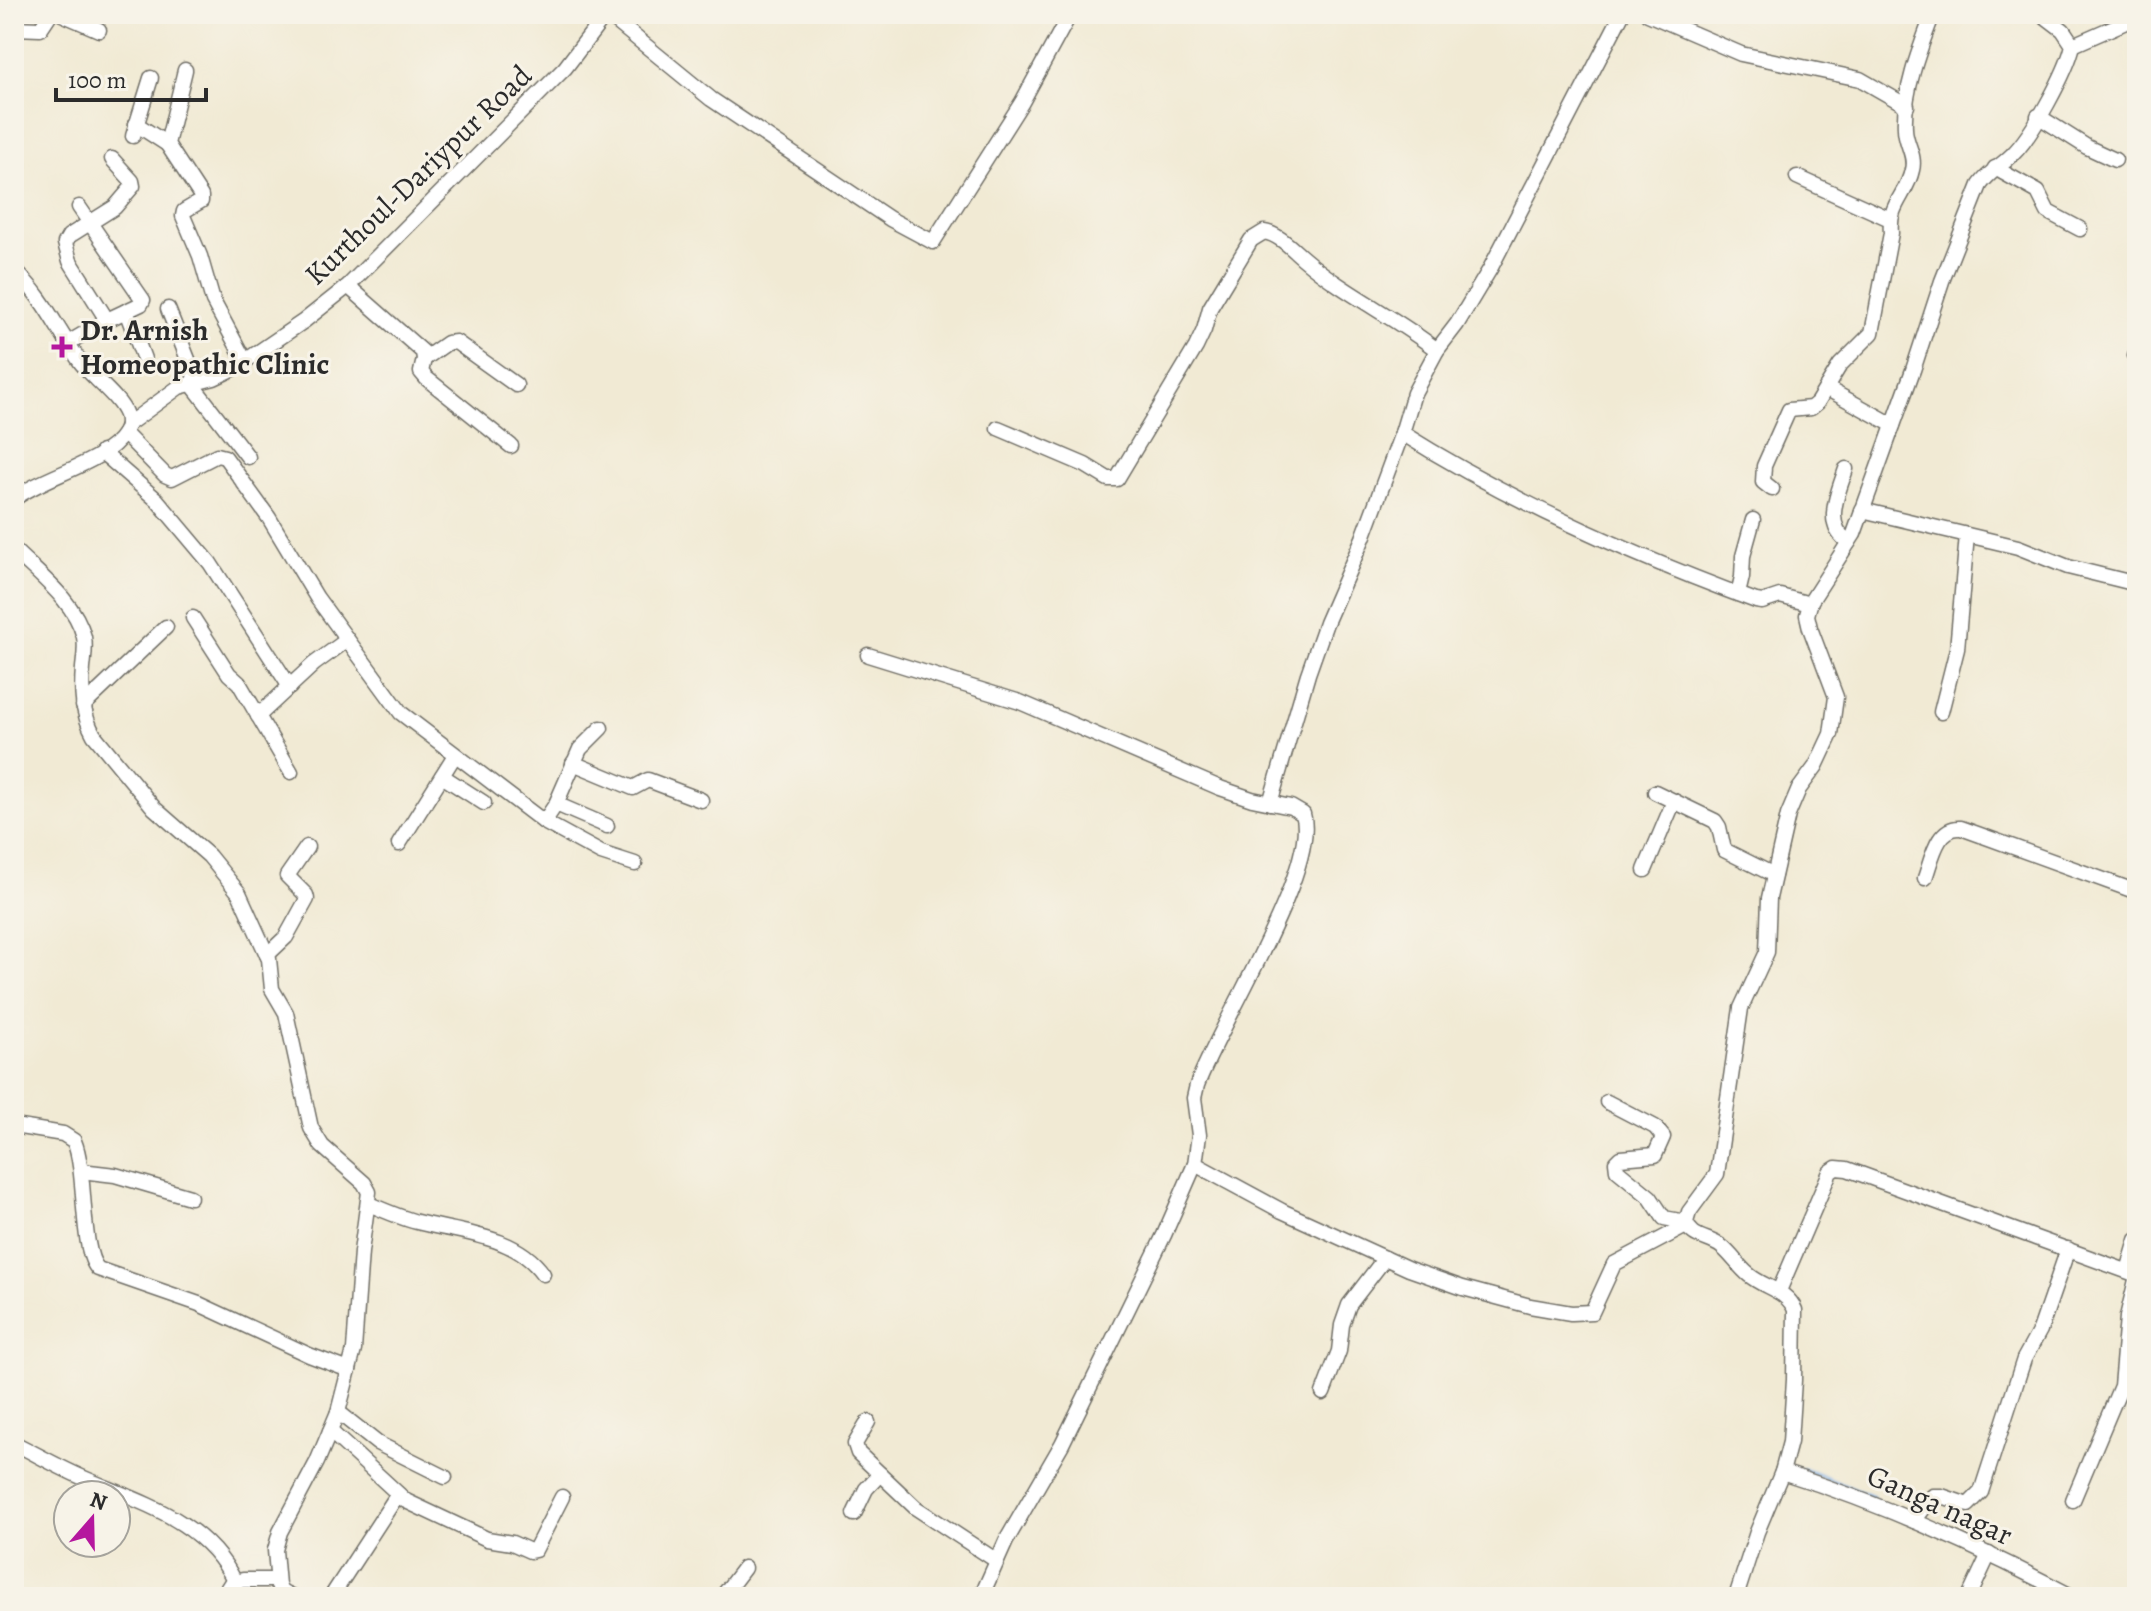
<svg xmlns="http://www.w3.org/2000/svg" width="2151" height="1611" viewBox="0 0 2151 1611" font-family="Alegreya,serif">
  <rect width="100%" height="100%" fill="#f7f3e8"/>
  <filter id="ink" filterUnits="userSpaceOnUse"><feTurbulence type="fractalNoise" baseFrequency=".0125" numOctaves="2"/><feDisplacementMap in="SourceGraphic" scale="16" xChannelSelector="R" yChannelSelector="G"/><feConvolveMatrix kernelMatrix="1 2 1 2 8 2 1 2 1" color-interpolation-filters="sRGB"/></filter>
  <filter id="wash" filterUnits="userSpaceOnUse"><feTurbulence type="fractalNoise" baseFrequency=".006" numOctaves="4" result="noise"/><feDisplacementMap in="SourceGraphic" scale="32" xChannelSelector="R" yChannelSelector="G"/><feGaussianBlur stdDeviation="1.8" result="paint"/><feColorMatrix in="noise" values="0 0 0 0 0 0 0 0 0 0 0 0 0 0 0 0 0 1.4 0 .05"/><feComposite in="paint" operator="in"/></filter>
  <g filter="url(#wash)">
    <rect width="100%" height="100%" fill="#f1ead4"/>
    <g fill="none" stroke-linecap="round" stroke-linejoin="round">
      <g stroke="#7cb1ea" stroke-width="3">
        <polyline points="1803,1469 1873,1497"/>
        <polyline points="2075,1592 2085,1597"/>
      </g>
    </g>
  </g>
  <g filter="url(#ink)">
    <g fill="none" stroke-linecap="round" stroke-linejoin="round">
      <g stroke="#706e66" stroke-width="17">
        <g id="minor">
          <polyline points="62,14 99,30"/>
          <polyline points="607,14 711,99 890,219 933,242 1022,102 1070,14"/>
          <polyline points="1648,14 1741,54 1860,79 1907,106"/>
          <polyline points="14,28 40,29 50,14"/>
          <polyline points="2073,45 2137,17"/>
          <polyline points="185,70 167,144 201,196 201,201 184,211 183,216 200,256 213,301 245,361"/>
          <polyline points="2038,116 2087,147 2115,160"/>
          <polyline points="136,124 167,144"/>
          <polyline points="133,136 151,78"/>
          <polyline points="1995,168 2038,192 2048,212 2080,229"/>
          <polyline points="1797,177 1890,219"/>
          <path d="M14,270C46,299 57,331 82,364C94,379 120,398 126,415C128,422 127,428 124,433C106,463 43,476 14,499"/>
          <polyline points="348,286 423,352 424,359 421,372 426,378 511,446"/>
          <polyline points="168,309 197,382"/>
          <polyline points="126,311 144,359"/>
          <polyline points="107,320 70,261 65,243 69,236 115,207 133,186 132,181 112,159"/>
          <polyline points="68,343 107,320 141,304 143,300 79,207"/>
          <polyline points="2135,356 2137,351"/>
          <polyline points="424,359 447,343 456,342 516,385"/>
          <polyline points="191,383 248,457"/>
          <polyline points="1826,388 1893,425"/>
          <polyline points="127,425 179,387 214,378 235,368 304,321 348,286 565,68 606,14"/>
          <path d="M998,428L1085,465L1108,479H1117L1196,347L1204,330L1210,308L1251,240L1264,232C1279,234 1292,249 1304,259C1345,294 1395,317 1437,350"/>
          <polyline points="124,433 165,475 172,478 217,455 225,457 269,518 317,598 401,713 544,822 601,853 635,864"/>
          <path d="M1402,433C1513,503 1634,556 1756,601L1762,602L1780,596L1810,604"/>
          <polyline points="102,452 157,500 210,563 290,687"/>
          <path d="M1846,469C1838,493 1822,526 1849,542"/>
          <path d="M1772,489L1763,482L1764,466L1789,410L1811,408L1817,403L1840,365L1872,333L1891,233C1888,204 1907,195 1912,170C1916,155 1905,143 1905,128C1903,91 1920,48 1933,14"/>
          <polyline points="1862,510 2018,547 2068,567 2137,584"/>
          <path d="M14,550C39,575 75,601 84,637C86,648 84,658 83,668C81,692 82,714 94,735L154,808L209,856L239,893L269,959L272,989L286,1013L311,1128L322,1146L364,1183L369,1192L361,1252L354,1350L338,1412L317,1462L280,1532L275,1550L278,1585L281,1592L291,1597"/>
          <polyline points="1738,594 1742,577 1743,556 1753,520"/>
          <polyline points="193,618 229,674 239,683 291,772"/>
          <path d="M868,655L1020,702L1220,788L1252,799L1291,807L1303,814C1320,867 1218,1027 1197,1085L1194,1098L1199,1135L1195,1164L1164,1235L1062,1444L1006,1541L981,1597"/>
          <polyline points="83,706 166,627"/>
          <polyline points="1941,712 1957,649 1967,535"/>
          <polyline points="258,716 314,664 347,640"/>
          <polyline points="573,763 633,788 648,780 701,800"/>
          <polyline points="442,776 484,803"/>
          <polyline points="1655,792 1715,821 1719,827 1724,850 1774,875"/>
          <polyline points="1270,803 1308,674 1326,623 1363,538 1402,433 1414,393 1437,350 1457,324 1490,269 1622,14"/>
          <polyline points="556,804 607,826"/>
          <polyline points="544,822 556,804 580,749 601,728"/>
          <polyline points="399,844 455,755"/>
          <polyline points="1645,870 1674,801"/>
          <path d="M1925,878C1932,859 1937,826 1961,828L2137,892"/>
          <polyline points="267,955 286,937 307,899 306,895 287,876 307,847"/>
          <polyline points="1607,1102 1655,1127 1663,1137 1655,1155 1620,1158 1616,1162 1617,1170 1650,1197 1664,1218 1686,1222"/>
          <path d="M14,1126L63,1134L74,1141C87,1171 80,1251 98,1269L199,1304L309,1355L349,1370"/>
          <polyline points="1195,1164 1282,1211 1409,1269 1463,1288 1530,1306 1571,1313 1592,1312 1614,1264 1686,1226"/>
          <polyline points="81,1171 115,1175 190,1197"/>
          <path d="M369,1204C385,1211 401,1218 417,1222C460,1233 516,1235 543,1274"/>
          <polyline points="2128,1271 2137,1240"/>
          <polyline points="1779,1291 1830,1172 1836,1168 1847,1169 2137,1275"/>
          <polyline points="1323,1393 1339,1351 1342,1325 1349,1305 1385,1258"/>
          <polyline points="338,1412 377,1443 445,1477"/>
          <polyline points="868,1422 855,1444 858,1453 916,1508 997,1561"/>
          <polyline points="330,1431 406,1501 487,1539 512,1543 530,1551 535,1550 562,1497"/>
          <path d="M14,1443C38,1455 60,1468 86,1479C144,1504 206,1521 235,1582"/>
          <path d="M1782,1472C1883,1504 1979,1547 2073,1597"/>
          <polyline points="2073,1500 2121,1386 2127,1317 2137,1276"/>
          <polyline points="854,1514 866,1489 880,1474"/>
          <polyline points="1914,1521 1933,1496 1942,1496 1968,1505 1981,1492 2024,1359 2040,1330 2068,1249"/>
          <polyline points="222,1597 231,1583 243,1580 276,1580"/>
          <polyline points="331,1597 398,1494"/>
          <polyline points="722,1597 744,1568"/>
          <path d="M1736,1597L1757,1532L1782,1472L1790,1442L1794,1380L1795,1310C1787,1290 1764,1288 1749,1275C1739,1267 1732,1255 1722,1247C1709,1237 1691,1239 1686,1222L1689,1212L1717,1174L1741,1008L1767,952L1769,898L1788,815L1799,789L1816,766L1831,734L1836,697L1810,628L1807,615L1811,601L1854,534L1913,370L1942,281L1980,185C1989,172 2001,166 2012,155C2032,136 2067,72 2073,45L2063,30L2042,14"/>
          <polyline points="1969,1597 1989,1554"/>
        </g>
      </g>
      <use href="#minor" stroke="#fff" stroke-width="14"/>
    </g>
  </g>
  <path fill="#b5179e" stroke="#f7f3e8" stroke-width="3" d="M58 335h8v8h8v8h-8v8h-8v-8h-8v-8h8z"/>
  <g text-anchor="middle" stroke-width="6" stroke-linejoin="round" paint-order="stroke">
    <g font-size="30" fill="#2b2b2b" stroke="#f7f3e8">
      <text transform="translate(418 175) rotate(-44)" y="10">Kurthoul-Dariypur Road</text>
      <text transform="translate(1940 1505) rotate(24)" y="10">Ganga nagar</text>
    </g>
    <g font-size="30" font-weight="bold" fill="#2b2b2b" stroke="#f7f3e8" text-anchor="start">
      <text x="80" y="340">Dr. Arnish<tspan x="80" dy="34">Homeopathic Clinic</tspan></text>
    </g>
  </g>
  <rect width="2151" height="1611" fill="none" stroke="#f7f3e8" stroke-width="48"/>
  <g transform="translate(92 1519) rotate(20)"><circle r="38" fill="#f7f3e8" stroke="#a5a39c" stroke-width="2"/>
  <path d="M0-6L14 30L0 20L-14 30Z" fill="#b5179e"/>
  <text y="-12" font-size="22" font-weight="bold" text-anchor="middle" fill="#2b2b2b">N</text>
  </g>
  <path d="M56 88v12h150v-12" fill="none" stroke="#2b2b2b" stroke-width="4"/>
  <text x="68" y="88" font-size="24" fill="#2b2b2b" stroke="#f7f3e8" stroke-width="6" paint-order="stroke">100 m</text>
</svg>
